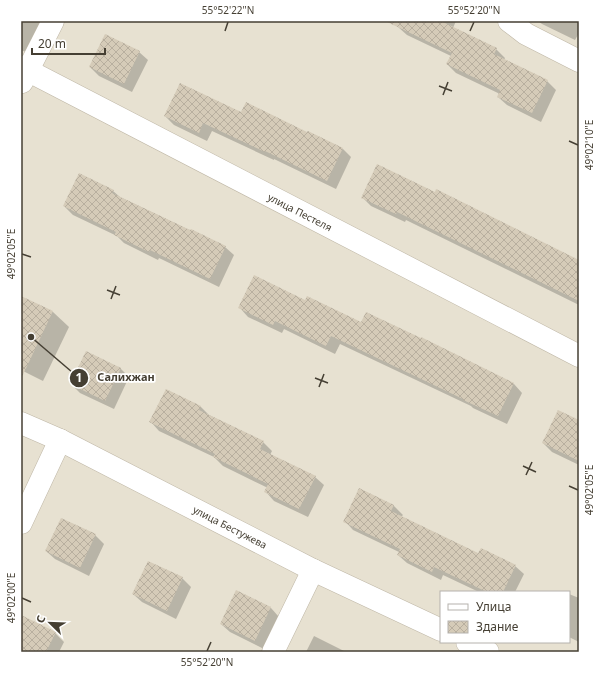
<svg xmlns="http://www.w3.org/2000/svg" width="600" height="673" viewBox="0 0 600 673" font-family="'Noto Sans',sans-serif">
  <defs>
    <pattern id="building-cross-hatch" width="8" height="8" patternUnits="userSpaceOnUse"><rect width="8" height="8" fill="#d5cbb8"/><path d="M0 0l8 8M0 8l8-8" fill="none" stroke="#b8af9f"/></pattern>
  </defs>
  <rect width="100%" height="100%" fill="#f3efe3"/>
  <path fill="#e7e1d1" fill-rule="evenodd" d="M21,21H579V652H21ZM441,592H569V642H441Z"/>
  <g fill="#0003">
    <polygon points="21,21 45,21 31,54 21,50"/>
    <polygon points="401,21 456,21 453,28 496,49 505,58 504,60 547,81 556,90 541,122 507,105 498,97 500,94 456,73 447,64 451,56 407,35 398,27"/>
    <polygon points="538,21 579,21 579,33 575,40 542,24"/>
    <polygon points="139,52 148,60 132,92 99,76 90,67"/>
    <polygon points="241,114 308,133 343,149 351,157 336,189 274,159 274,160 212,131 207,141 174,125 165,116"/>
    <polygon points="113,191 120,197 225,247 234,255 219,287 159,258 158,260 124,243 117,236 73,215 64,206"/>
    <polygon points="362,197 579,261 579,305 406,220 405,222 371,206"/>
    <polygon points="21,297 53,312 69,327 43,381 21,370"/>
    <polygon points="306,301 362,323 422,339 514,384 522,393 507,424 473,408 471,406 340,344 335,354 284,329 282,333 248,317 240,308"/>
    <polygon points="120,368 129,377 114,409 80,393 71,384"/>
    <polygon points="200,406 209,415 263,442 272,451 270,455 315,477 324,485 308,517 274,501 266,492 268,488 223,466 214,457 159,431 151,422"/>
    <polygon points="579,421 579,465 552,452 543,443"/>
    <polygon points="360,489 394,506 403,515 401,517 479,554 515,566 524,574 515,592 479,592 443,575 441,580 407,563 398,555 399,552 353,530 345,521"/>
    <polygon points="62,519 95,535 104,544 89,576 55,559 46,551"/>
    <polygon points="182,578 191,587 176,619 142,602 133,594"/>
    <polygon points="236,592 271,608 279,617 264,649 230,632 221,624"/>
    <polygon points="569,594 579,598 579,642 569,637"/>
    <polygon points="21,618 55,633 64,642 59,652 21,652"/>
    <polygon points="314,636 346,652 306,652"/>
  </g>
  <g fill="url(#building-cross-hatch)">
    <polygon points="385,21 441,21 497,48 494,54 548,80 532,113 497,97 500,90 446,64 452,53"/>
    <polygon points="105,34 140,51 124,84 89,67"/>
    <polygon points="180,83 241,112 246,102 307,132 308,131 343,148 327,181 265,151 265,152 203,123 199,133 164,116"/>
    <polygon points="377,164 435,192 436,189 579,260 579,301 397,212 396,214 361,198"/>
    <polygon points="79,173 114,190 112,193 190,230 191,229 226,246 210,279 150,250 149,252 114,235 116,232 63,206"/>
    <polygon points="254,275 305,300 307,296 361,322 366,312 421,338 421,337 514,383 498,416 463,400 463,399 331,336 326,346 275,321 273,325 238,308"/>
    <polygon points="21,296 53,311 21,379"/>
    <polygon points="86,351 121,368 105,401 70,384"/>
    <polygon points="166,389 201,406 199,410 264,441 260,449 316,476 299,509 264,492 268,484 213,457 215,454 149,422"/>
    <polygon points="558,410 579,420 579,461 542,443"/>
    <polygon points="359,488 394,505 391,511 478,553 481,548 516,565 503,592 487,592 434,567 432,572 397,555 400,549 343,522"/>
    <polygon points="61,518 96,534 80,568 45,551"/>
    <polygon points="148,561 183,577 167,611 132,594"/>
    <polygon points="236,590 271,607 255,641 220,624"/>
    <polygon points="21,615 56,632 46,652 21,652"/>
  </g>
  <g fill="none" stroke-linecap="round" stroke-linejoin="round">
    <g stroke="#bfb7a6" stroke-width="23">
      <g id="minor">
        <polyline points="509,21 526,34 579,61"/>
        <polyline points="21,67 579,356"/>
        <polyline points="22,82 53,21"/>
        <polyline points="21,423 60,440 313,570 441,630"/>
        <polyline points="21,523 60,440"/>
        <polyline points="467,642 488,652"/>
        <polyline points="273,652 313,570"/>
      </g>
    </g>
    <use href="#minor" stroke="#fff" stroke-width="22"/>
  </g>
  <path fill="none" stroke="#453f33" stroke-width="1.5" d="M225,31L228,22M470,31L474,22M439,86L452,91M443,95L448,82M569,141L578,145M22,254L31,257M107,290L120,295M111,299L116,286M315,378L328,383M319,387L324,374M523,466L536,472M526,475L532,462M569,486L578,490M22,598L31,602M207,651L211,642"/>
  <g text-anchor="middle" stroke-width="3.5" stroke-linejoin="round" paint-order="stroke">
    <g font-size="10" fill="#453f33" stroke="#fff">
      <text transform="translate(300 212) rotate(27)" y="4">улица Пестеля</text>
      <text transform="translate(230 527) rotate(27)" y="4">улица Бестужева</text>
    </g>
  </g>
  <path fill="none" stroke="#453f33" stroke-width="1.5" d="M31 337L79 378"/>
  <g fill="#453f33" stroke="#fff" stroke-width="1.5">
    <circle cx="31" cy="337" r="4"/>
    <circle cx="79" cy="378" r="10"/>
  </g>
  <g font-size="12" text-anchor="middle" font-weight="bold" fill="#fff">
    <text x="79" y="382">1</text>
  </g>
  <g font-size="11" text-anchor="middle" font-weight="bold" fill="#453f33" stroke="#fff" stroke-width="3.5" stroke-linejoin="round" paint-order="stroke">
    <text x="126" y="381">Салихжан</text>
  </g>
  <rect width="600" height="673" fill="none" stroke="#ffffff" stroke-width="44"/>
  <rect x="440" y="591" width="130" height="52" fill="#ffffff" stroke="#b5b2ad"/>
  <rect x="448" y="604" width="20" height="6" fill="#ffffff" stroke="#b5b2ad"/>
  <text x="476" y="611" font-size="12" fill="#453f33">Улица</text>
  <rect x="448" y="621" width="20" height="12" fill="url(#building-cross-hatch)" stroke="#b5b2ad"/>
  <text x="476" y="631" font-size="12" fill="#453f33">Здание</text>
  <g transform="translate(50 623) rotate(293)" stroke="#ffffff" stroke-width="3" paint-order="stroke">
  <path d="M0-3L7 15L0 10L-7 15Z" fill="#453f33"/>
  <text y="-6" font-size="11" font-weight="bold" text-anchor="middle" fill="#453f33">С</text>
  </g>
  <path d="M32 48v6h73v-6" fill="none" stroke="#453f33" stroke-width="2"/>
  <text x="38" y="48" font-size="12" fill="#453f33" stroke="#ffffff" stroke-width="3" paint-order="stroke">20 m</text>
  <rect x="22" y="22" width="556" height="629" fill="none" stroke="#453f33" stroke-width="1.5"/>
  <g font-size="10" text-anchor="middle" fill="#453f33">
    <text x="228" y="14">55°52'22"N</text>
    <text x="474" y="14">55°52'20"N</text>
    <text transform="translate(589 145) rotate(-90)" y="4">49°02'10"E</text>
    <text transform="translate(11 254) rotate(-90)" y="4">49°02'05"E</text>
    <text transform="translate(589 490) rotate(-90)" y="4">49°02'05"E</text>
    <text transform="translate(11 598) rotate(-90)" y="4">49°02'00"E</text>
    <text x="207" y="666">55°52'20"N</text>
  </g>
</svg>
